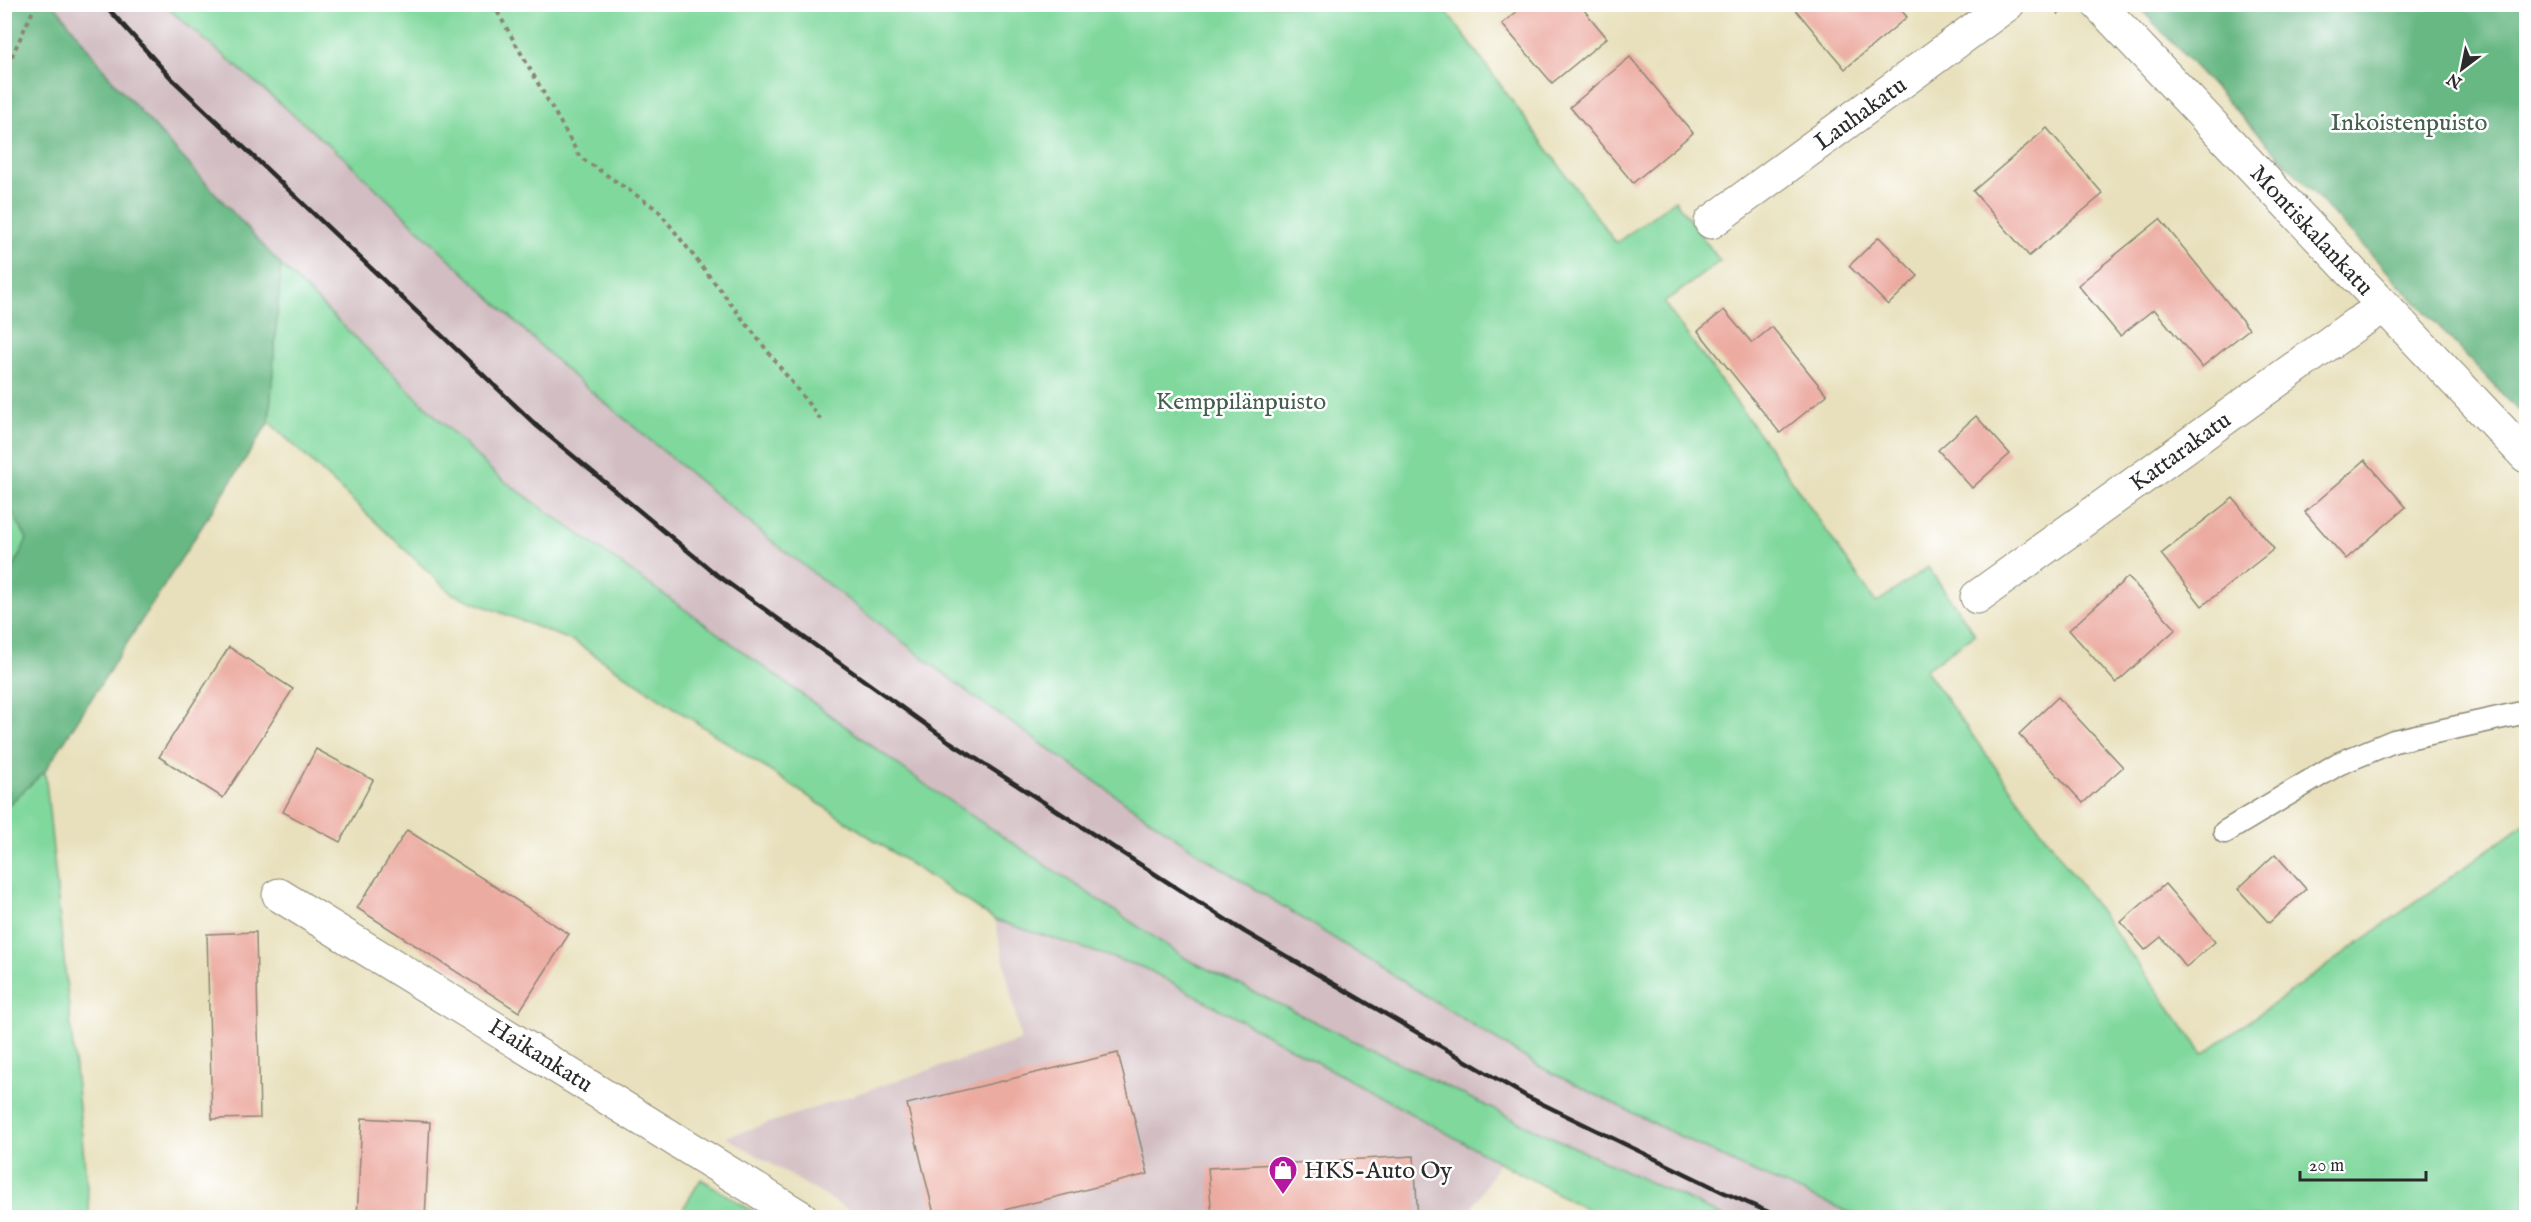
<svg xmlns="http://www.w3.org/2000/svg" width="2531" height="1222" viewBox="0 0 2531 1222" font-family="'IM FELL English',serif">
  <rect width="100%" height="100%" fill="#fff"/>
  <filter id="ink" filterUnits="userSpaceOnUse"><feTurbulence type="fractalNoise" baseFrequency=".0167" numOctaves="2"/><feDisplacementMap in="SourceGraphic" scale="12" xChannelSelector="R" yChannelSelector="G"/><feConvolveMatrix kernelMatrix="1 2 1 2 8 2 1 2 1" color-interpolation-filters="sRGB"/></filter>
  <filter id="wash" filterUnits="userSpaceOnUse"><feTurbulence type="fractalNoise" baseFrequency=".008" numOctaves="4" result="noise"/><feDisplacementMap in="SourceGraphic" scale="24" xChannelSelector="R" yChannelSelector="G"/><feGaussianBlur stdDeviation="1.35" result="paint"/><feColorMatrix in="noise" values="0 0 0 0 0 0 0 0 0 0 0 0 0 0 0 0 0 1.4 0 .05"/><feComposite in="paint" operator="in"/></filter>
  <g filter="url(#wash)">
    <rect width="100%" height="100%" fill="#e8e0bc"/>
    <g fill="#d2bec2">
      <polygon points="55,5 164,5 973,696 1201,855 1540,1067 1742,1167 1860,1217 1725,1217 1517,1121 1188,959 930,788 698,619 496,475 281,265 111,79"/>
      <polygon points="995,920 1144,968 1499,1162 1469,1215 862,1218 726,1137 1021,1040"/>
    </g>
    <g fill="#80d89d" stroke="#568264" stroke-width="1.5">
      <polygon points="164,5 1442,5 1616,243 1675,200 1720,261 1664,303 1773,453 1876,603 1928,567 1975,634 1925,670 2203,1054 2526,823 2526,1217 1860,1217 1742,1167 1540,1067 1201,855 973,696 769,539 568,372 342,156"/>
      <polygon points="281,265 496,475 698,619 930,788 1187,959 1517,1121 1725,1217 1607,1217 1589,1211 1145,968 995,920 575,642 451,593 269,422"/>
      <polygon points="5,497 27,539 5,586"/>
      <polygon points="45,771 90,1217 5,1217 5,808"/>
      <polygon points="701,1179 762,1217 678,1217"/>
    </g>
    <g fill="#68b884" stroke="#4a7258" stroke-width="1.5">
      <polygon points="5,4 55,5 111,79 281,265 269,422 45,771 5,808 5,586 27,539 4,497"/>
      <polygon points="2137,5 2526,5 2526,419"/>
    </g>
    <g id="blocks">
      <g fill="#ecaba1">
        <polygon points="1526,4 1579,4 1607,38 1552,83 1502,24"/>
        <polygon points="1791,4 1896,4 1907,17 1845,69"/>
        <polygon points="1630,57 1693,133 1633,183 1570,107"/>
        <polygon points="2047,128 2103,194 2029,256 1973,191"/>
        <polygon points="2160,219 2249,329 2202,367 2154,309 2120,336 2078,285"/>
        <polygon points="1879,237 1918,276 1888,305 1849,266"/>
        <polygon points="1724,310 1752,343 1772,327 1827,395 1780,433 1698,331"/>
        <polygon points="1976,416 2010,454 1972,488 1938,450"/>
        <polygon points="2365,460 2406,507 2346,559 2305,512"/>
        <polygon points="2233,498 2274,549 2202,606 2161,554"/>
        <polygon points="2128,577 2176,629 2116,683 2069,630"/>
        <polygon points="229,647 293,689 223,798 159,757"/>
        <polygon points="2058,697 2123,767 2083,803 2019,734"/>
        <polygon points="316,749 373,780 340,842 283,812"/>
        <polygon points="407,830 569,934 519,1012 357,908"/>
        <polygon points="2275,854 2306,889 2269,923 2238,889"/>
        <polygon points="2165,884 2215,942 2186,967 2161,937 2145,950 2121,922"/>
        <polygon points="256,932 260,1118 212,1119 207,934"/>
        <polygon points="1118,1053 1148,1174 972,1218 935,1218 907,1104"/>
        <polygon points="362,1118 430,1122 425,1218 357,1218"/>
        <polygon points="1414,1156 1418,1218 1212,1218 1208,1168"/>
      </g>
    </g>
  </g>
  <g filter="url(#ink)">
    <use href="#blocks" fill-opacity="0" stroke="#8a8674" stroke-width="1.5"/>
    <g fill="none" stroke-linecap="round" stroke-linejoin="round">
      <g stroke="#8a8674" stroke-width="25">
        <polyline id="lane" points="2225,832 2338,764 2394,741 2526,712"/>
      </g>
      <g stroke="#8a8674" stroke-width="35">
        <g id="street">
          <polyline points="2098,4 2526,456"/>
          <polyline points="1711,222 2008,4"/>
          <polyline points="1977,597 2356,324 2384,307"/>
          <polyline points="279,895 802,1218"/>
        </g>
      </g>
      <g stroke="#8a8674" stroke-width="4" stroke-dasharray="4.5 4.5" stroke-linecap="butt">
        <polyline points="493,4 580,157 658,210 821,420"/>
        <polyline points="2051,4 2061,15"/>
        <polyline points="4,73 36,4"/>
        <polyline points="2521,494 2526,501"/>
      </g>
      <use href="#lane" stroke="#fff" stroke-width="22"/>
      <use href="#street" stroke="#fff" stroke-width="33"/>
      <polyline stroke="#2b2b2b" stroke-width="4.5" points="104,4 172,79 537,426 717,575 950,742 1245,932 1526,1096 1723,1192 1782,1218"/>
    </g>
  </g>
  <defs>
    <g id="shop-pin" transform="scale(1.5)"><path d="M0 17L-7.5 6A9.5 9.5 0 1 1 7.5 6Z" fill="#b5179e" stroke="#fff"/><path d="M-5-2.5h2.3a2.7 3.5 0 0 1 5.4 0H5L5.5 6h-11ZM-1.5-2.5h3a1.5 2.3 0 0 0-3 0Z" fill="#fff"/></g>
  </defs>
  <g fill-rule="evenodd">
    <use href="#shop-pin" x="1283" y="1170"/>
  </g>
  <g text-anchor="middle" stroke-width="5" stroke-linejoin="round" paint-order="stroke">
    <g font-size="24" fill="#2b2b2b" stroke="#fff">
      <text transform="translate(1860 113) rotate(-36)" y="8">Lauhakatu</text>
      <text transform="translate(2312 230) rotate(47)" y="8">Montiskalankatu</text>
      <text transform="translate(2180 451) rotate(-36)" y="8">Kattarakatu</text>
      <text transform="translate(541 1055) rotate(32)" y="8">Haikankatu</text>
    </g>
    <g font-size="24" fill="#445f4d" stroke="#fff">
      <text x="2409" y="130">Inkoistenpuisto</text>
      <text x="1241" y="409">Kemppilänpuisto</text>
    </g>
    <g font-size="24" fill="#2b2b2b" stroke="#fff" text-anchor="start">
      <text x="1304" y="1178">HKS-Auto Oy</text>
    </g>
  </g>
  <rect width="2531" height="1222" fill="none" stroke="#fff" stroke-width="24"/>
  <g transform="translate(2462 69) rotate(212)" stroke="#ffffff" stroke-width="4.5" paint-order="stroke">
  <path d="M0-4.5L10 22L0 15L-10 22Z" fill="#2b2b2b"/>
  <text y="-9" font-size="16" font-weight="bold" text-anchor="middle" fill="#2b2b2b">N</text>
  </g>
  <path d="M2300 1171v9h126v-9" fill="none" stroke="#2b2b2b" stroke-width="3"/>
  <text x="2309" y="1171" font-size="18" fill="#2b2b2b" stroke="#ffffff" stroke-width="4.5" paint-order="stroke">20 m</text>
</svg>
